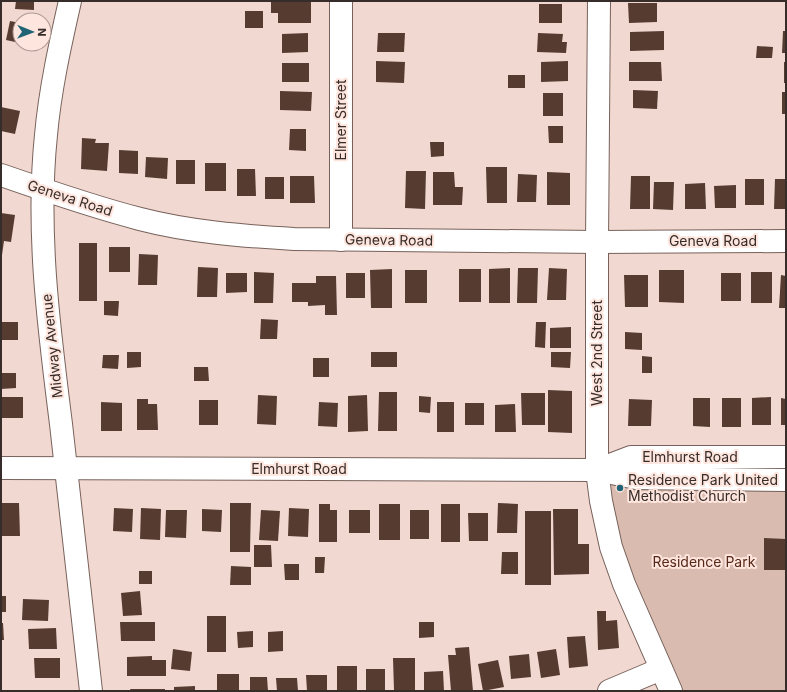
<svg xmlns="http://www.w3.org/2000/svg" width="787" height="692" viewBox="0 0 787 692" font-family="Inter,sans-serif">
  <rect width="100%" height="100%" fill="#f1d8d0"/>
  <polygon fill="#d9bbb0" points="597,470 786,480 786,691 671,691 661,669"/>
  <g fill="#563b31">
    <polygon points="16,1 34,1 34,10 15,9"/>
    <polygon points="271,1 311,1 311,23 278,23 278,13 271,13"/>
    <polygon points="628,3 657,3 657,22 629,23"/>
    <rect x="539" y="4" width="23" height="19"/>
    <rect x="245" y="11" width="18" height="17"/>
    <polygon points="10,21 20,23 20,43 6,40"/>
    <polygon points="664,31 664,50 630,51 630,32"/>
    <polygon points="783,31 786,31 786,53 782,53"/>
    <polygon points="308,33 308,52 282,53 282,34"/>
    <polygon points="378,33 405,33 404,52 377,52"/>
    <polygon points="538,33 563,34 562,42 567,42 566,53 537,52"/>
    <polygon points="757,46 773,47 772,58 756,58"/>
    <polygon points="376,61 405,62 404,83 376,82"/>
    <polygon points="568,61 568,81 541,82 541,62"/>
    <polygon points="629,62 661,62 662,81 629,81"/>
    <rect x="784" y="62" width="2" height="21"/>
    <rect x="282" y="63" width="27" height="19"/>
    <rect x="508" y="75" width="17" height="13"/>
    <polygon points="633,90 658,91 657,109 633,108"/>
    <polygon points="280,91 312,92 311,111 280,110"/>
    <rect x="782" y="92" width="4" height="22"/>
    <rect x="543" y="93" width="20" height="23"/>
    <polygon points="1,107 20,111 15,134 1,131"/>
    <polygon points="548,126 563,126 563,143 549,143"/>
    <polygon points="290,129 306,129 306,151 289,150"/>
    <polygon points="82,138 96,139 95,143 109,143 107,171 81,169"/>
    <polygon points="430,142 444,142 444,156 431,157"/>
    <polygon points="119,150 138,151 138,174 119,173"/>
    <polygon points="146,157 168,158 167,179 145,177"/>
    <rect x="176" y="160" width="19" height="24"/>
    <rect x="205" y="163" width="21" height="28"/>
    <polygon points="486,167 507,167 507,203 487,203"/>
    <polygon points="237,169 255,169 256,196 237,196"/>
    <polygon points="406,171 426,171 425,209 405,208"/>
    <polygon points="433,172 454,172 455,187 463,187 462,205 433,205"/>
    <polygon points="547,172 570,173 570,205 547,205"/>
    <polygon points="518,174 537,175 536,202 517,202"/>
    <polygon points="290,176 314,176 315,203 290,203"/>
    <polygon points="631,176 650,176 650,209 630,209"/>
    <rect x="265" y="177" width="19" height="22"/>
    <rect x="745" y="179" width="19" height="26"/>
    <polygon points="775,179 786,179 786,209 774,209"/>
    <polygon points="654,182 674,182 673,210 653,209"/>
    <polygon points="705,183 706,209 685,209 685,184"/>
    <polygon points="736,185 736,208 715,208 714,186"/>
    <polygon points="1,213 15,215 11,242 4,241 2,255"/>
    <rect x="79" y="243" width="18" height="58"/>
    <rect x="109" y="247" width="21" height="25"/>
    <polygon points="139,254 158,255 157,285 138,285"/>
    <polygon points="198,267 218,268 217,297 197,297"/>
    <polygon points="510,268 510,303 489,303 489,269"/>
    <polygon points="518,268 538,268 537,303 517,303"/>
    <polygon points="549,268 567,269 566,300 547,300"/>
    <polygon points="392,269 392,308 371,308 370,270"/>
    <rect x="459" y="269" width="22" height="33"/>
    <rect x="405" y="270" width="22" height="33"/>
    <polygon points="659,270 684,270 684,303 659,302"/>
    <polygon points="254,272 274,273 273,303 254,303"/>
    <rect x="751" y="272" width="21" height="31"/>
    <polygon points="226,273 247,273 247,292 226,293"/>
    <rect x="346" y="273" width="19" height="25"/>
    <rect x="721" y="273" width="20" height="28"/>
    <polygon points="624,275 648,275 648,307 625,307"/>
    <polygon points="781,275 786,276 786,308 779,308"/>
    <polygon points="316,276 336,276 337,315 325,315 325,305 308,306 308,302 292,302 292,283 316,283"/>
    <polygon points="104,301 119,301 118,316 104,315"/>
    <polygon points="261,319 278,320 277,339 260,339"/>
    <rect x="1" y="322" width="17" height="18"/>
    <polygon points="536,322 546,322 545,348 535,347"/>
    <polygon points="571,327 571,348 550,348 550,328"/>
    <polygon points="625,332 642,333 642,350 625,349"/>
    <polygon points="127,352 141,352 141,367 127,368"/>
    <rect x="371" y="352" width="26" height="15"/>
    <polygon points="551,352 571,352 570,368 551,367"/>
    <polygon points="103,355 119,355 118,369 102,368"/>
    <polygon points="642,356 652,357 652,373 642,373"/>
    <rect x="313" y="358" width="16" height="19"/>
    <polygon points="194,367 208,367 209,381 194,381"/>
    <polygon points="1,373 16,373 16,388 1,389"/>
    <polygon points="548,390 572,391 572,433 548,432"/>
    <polygon points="379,392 397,392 397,431 378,431"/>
    <polygon points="521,393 545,393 545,425 522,425"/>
    <polygon points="258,395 277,396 276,425 257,424"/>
    <polygon points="367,395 368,431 348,432 348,396"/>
    <polygon points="419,396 431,397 430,413 419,412"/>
    <rect x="1" y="397" width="22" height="21"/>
    <polygon points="771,397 771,425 752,425 752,398"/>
    <polygon points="693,398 710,398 710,427 693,426"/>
    <rect x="722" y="398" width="19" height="29"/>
    <polygon points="781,398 786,399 786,425 781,425"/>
    <polygon points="137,399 148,399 148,404 157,404 158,430 137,430"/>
    <polygon points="629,399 652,400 651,426 628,426"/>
    <rect x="199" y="400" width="19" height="25"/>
    <polygon points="101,402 122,403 122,431 101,431"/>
    <polygon points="319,402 338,403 337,427 318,426"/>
    <rect x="437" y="402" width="17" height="30"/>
    <rect x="465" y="403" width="19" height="22"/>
    <polygon points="515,404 516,432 495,432 495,405"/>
    <polygon points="1,503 19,503 20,536 1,536"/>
    <polygon points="230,503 251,503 250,552 230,552"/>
    <polygon points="498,503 518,504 517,533 497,533"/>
    <polygon points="319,504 330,504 330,510 337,510 337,542 319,542"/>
    <rect x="379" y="504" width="21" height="36"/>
    <rect x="441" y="504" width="19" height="38"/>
    <polygon points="114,508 133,509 132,532 113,531"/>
    <polygon points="141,508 161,509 160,540 140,539"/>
    <polygon points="289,508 309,509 308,537 288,536"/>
    <polygon points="202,509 222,510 221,532 202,531"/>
    <polygon points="553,509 578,509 578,544 589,544 589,574 554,575"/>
    <polygon points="166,510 187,510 186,538 165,537"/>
    <polygon points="261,510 280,511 278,541 259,540"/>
    <rect x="349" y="510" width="21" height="23"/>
    <rect x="410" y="510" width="19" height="29"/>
    <rect x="525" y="511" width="26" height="74"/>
    <polygon points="468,513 488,513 488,541 469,541"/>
    <polygon points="764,538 786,539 786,570 764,570"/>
    <polygon points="254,545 271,545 272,567 254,567"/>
    <polygon points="502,552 518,552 518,574 501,574"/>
    <polygon points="315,557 325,557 324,573 315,573"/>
    <polygon points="284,564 299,564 299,580 285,580"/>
    <polygon points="231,566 251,567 251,585 230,585"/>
    <rect x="139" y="571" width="13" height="13"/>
    <polygon points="140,591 142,615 123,616 121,593"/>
    <rect x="1" y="596" width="5" height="16"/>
    <polygon points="23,599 49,600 48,621 22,620"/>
    <polygon points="597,611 606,611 606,621 617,620 619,648 598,650"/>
    <rect x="207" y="616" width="19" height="36"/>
    <polygon points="120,622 155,622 155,641 121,641"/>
    <polygon points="419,622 434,622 434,637 419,638"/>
    <polygon points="1,623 3,623 4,640 1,640"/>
    <polygon points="56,628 57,649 29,649 28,629"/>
    <polygon points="253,631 253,647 238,648 237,632"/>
    <polygon points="283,631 283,651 268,652 268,632"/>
    <polygon points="585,636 588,666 569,668 567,637"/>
    <polygon points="469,647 473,691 451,691 448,655 456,655 455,648"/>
    <polygon points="173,649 192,652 190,671 171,669"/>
    <polygon points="556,649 560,675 541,678 537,652"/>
    <polygon points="529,654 531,677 511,679 509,656"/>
    <polygon points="152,656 152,660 166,660 166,676 127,676 127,657"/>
    <polygon points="34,658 60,658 60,678 35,678"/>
    <polygon points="393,658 415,658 415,691 394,691"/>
    <polygon points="498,660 504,687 483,691 478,664"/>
    <rect x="337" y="666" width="20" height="25"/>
    <rect x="366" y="669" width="19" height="22"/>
    <polygon points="443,671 444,691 424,691 424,672"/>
    <rect x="217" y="674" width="22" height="17"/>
    <polygon points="306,675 327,675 327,691 307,691"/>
    <polygon points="250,677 267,677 268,691 250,691"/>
    <polygon points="276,678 297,678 298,691 277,691"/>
    <polygon points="195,686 195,691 174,691 174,687"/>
    <polygon points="130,689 165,689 165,691 131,691"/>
  </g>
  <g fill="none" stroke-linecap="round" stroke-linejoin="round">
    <g stroke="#77625b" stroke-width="24">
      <g id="minor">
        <path d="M70,1C60,45 50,90 46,135C36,231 49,329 61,424C71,513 81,602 91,691"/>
        <polyline points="341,1 341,240"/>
        <polyline points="599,1 597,242 597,470 601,501 611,547 624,584 671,691"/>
        <path d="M1,175C47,191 93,207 140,219C190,232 243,236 294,239L597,242L786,241"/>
        <polyline points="1,468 597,470 636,478 786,480"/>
        <polyline points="597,470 631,457 786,457"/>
        <polyline points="609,691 661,669"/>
      </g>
    </g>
    <use href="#minor" stroke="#fff" stroke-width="22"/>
  </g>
  <circle fill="#1f6375" stroke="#fee5dd" stroke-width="1.5" cx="620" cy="488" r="4"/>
  <g text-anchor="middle" stroke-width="4" stroke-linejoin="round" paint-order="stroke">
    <g font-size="14" fill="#362c29" stroke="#fee5dd">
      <text transform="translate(341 120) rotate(-90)" y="5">Elmer Street</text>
      <text transform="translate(70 198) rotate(18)" y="5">Geneva Road</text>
      <text transform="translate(389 240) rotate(1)" y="5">Geneva Road</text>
      <text x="713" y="246">Geneva Road</text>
      <text transform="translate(52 346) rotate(-96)" y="5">Midway Avenue</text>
      <text transform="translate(597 353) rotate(-90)" y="5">West 2nd Street</text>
      <text x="690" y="462">Elmhurst Road</text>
      <text x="299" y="474">Elmhurst Road</text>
    </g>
    <g font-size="14" fill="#362c29" stroke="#fee5dd" text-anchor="start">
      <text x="628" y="485">Residence Park United<tspan x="628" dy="16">Methodist Church</tspan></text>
    </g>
    <g font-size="14" fill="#562818" stroke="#fee5dd">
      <text x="704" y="567">Residence Park</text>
    </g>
  </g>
  <rect width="787" height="692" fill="none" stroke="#362c29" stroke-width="4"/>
  <g transform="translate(32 32) rotate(91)"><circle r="19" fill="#fee5dd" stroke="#ae9b95"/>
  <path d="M0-3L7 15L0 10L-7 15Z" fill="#1f6375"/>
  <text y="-6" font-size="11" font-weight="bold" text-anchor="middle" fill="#362c29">N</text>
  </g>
</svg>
